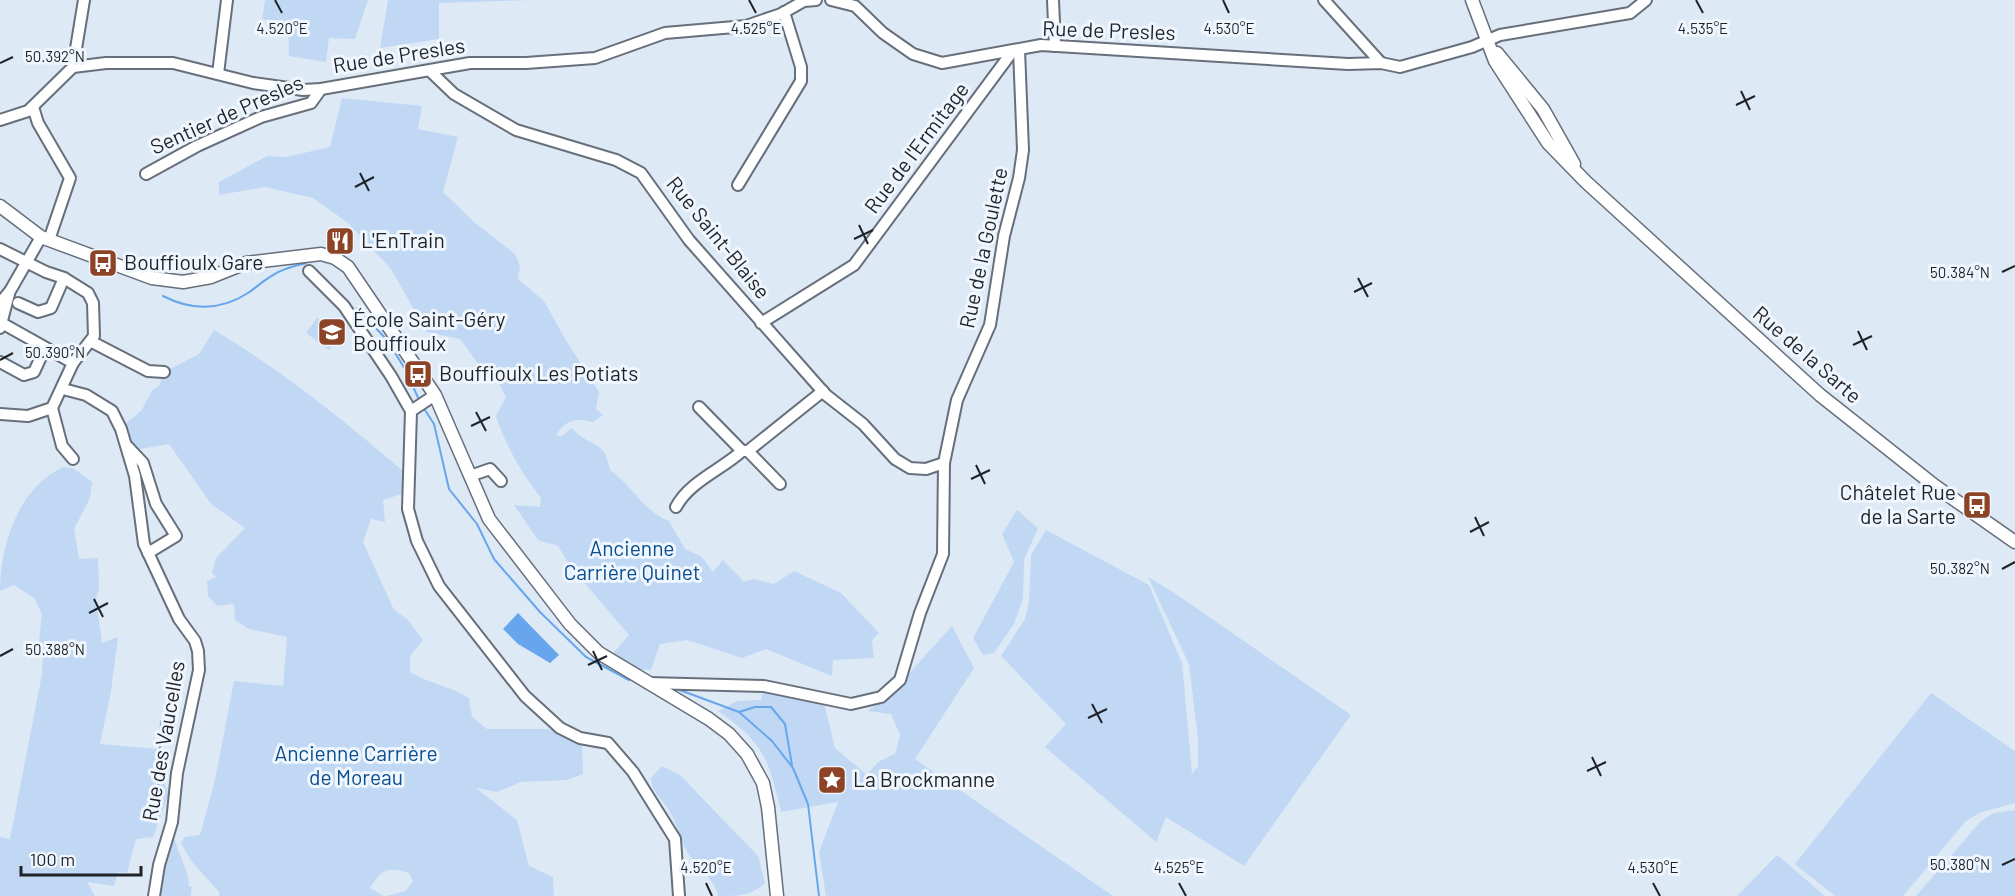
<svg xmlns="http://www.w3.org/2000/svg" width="2015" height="896" viewBox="0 0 2015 896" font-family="Barlow,sans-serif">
  <rect width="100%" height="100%" fill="#dee9f6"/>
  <g fill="#c1d8f4">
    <polygon points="265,0 368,0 355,39 329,38 326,62 289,56 288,22 262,19"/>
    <polygon points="388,0 532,0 439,3 439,39 380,48"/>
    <path d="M342,98L422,106L418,129L458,137L443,192L474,222L515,254L520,266L518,279L544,301L564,337L599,392L596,409L603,415L593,422C575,418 566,419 556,436H562L572,428C590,449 604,437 610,470C632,485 644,512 669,521L685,549L702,557L713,572L723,560L744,582L753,579L774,584L794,571L841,593L879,633L872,640L874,658L833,660L832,676L766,649L742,658L687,640L660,644L651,670L634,669L613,653L629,635L570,566L558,546L538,540L514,505L540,507L541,498C521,473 506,446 496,416L506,397L494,374L482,369L460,339L427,332L391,269L348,223L313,198L265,187L219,195V182L267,156L286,157L330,147Z"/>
    <polygon points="317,318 340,337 329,350 306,333"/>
    <path d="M214,330C283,371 342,419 403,471L405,493L383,500L385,522L371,519L363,542L394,610L407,619L423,640L410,656V672C430,684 450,686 469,698L472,717L487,729H549L582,746L583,774L567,780L521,782L497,792L476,788L517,820L529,866L553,877L554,896H386L406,891L413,881L409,873C387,867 383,868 370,888L384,896H219V892L193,863L181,844L184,837L200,835L215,780L234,681L283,686L287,637L249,629L235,620L234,604L217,606L208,596L207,581L216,577L212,573L216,558L245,528L211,504L169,444L135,450L125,424L141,411L153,389L159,386L164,372L199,354Z"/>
    <path d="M63,467L73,468L92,482L90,498L74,529L79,559L98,558L99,589L96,598L102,643L118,637L111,691L100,744L157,749L156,765L162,748L165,785L169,793L153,837L136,839L127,873L118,872L114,886L87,882L95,896H0V837L10,839L42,674L43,654L39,641L42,614L34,598L14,585L0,591C0,545 18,488 63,467Z"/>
    <polygon points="1017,510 1038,528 1024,560 1023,599 1014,624 994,653 983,655 973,638 1014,562 1002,534"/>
    <polygon points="1046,530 1149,585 1182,663 1192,774 1198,766 1198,739 1189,664 1148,577 1173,592 1351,715 1244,866 1166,817 1156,842 1045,747 1066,724 1001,656 1025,619 1029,602 1031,555"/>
    <path d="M952,626L974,668L915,759L1113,896H826L819,852L838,802L781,812C768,758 765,744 718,711L737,701L761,700L764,686L823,699L835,748L867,775L878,762L895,754L900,735L891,714L867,711L896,693L912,670Z"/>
    <polygon points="1931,693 2015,751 2015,803 1979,813 1966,821 1903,896 1835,896 1795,864"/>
    <path d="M662,766L680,775L758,856L765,883C752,896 736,896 718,896C715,880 701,871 691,858C680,843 678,825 669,810C662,799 651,792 651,778Z"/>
    <polygon points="2015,810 2015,896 1916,896 1981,821 1994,813"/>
    <path d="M172,831C176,848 189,871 189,886L192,887L191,896H155Z"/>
    <polygon points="1777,855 1825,896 1737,896"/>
  </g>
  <polygon fill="#67a6ec" points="518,613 559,655 550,663 518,644 503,629"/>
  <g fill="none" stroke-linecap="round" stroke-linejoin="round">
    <g stroke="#67a6ec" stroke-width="2">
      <path d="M163,296C192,311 220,311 248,293C257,287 265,279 275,274C284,268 296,266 306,263"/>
      <polyline points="357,308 387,340 405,369 420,402"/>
      <polyline points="423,407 434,424 449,489 477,524 494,559 540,612 586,657 629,680"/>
      <polyline points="677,689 739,712 772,741 793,768 808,804 819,896"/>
      <polyline points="739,712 755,707 771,707 785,724 792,765"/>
      <polyline points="152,804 158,793 161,721"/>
    </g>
    <g stroke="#666f7a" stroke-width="14">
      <g id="minor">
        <polyline points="831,0 855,6 883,33 913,54 942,63 1041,45 1348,64 1381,63 1400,67 1472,47 1500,35 1630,13 1646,0"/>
        <polyline points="1053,0 1055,46"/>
        <polyline points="1324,0 1381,63"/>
        <polyline points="73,67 84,0"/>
        <polyline points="430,71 454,94 516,130 616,160 641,173 689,240 826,395 863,424 895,459 910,468 926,469 944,463"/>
        <polyline points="218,74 227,0"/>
        <polyline points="33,107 38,123 70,178 49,240"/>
        <polyline points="0,120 28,111 73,67 106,63 173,63 253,83 303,90 321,89 470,63 526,63 595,58 665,33 746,26 781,14 804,1 816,0"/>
        <polyline points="146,174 197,146 261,117 311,103 321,89"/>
        <polyline points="738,185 801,81 801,67 784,12"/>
        <polyline points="0,249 46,272 64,278 88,293 93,303 94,336 73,363 52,408 28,416 0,414"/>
        <polyline points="309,271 344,306 391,376 411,411 408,509 417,541 439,586 525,696 560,728 580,738 608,743 633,772 675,839 679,896"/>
        <polyline points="0,303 10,291 41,237"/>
        <polyline points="18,303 38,312 51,308 64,278"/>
        <polyline points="0,322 73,363"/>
        <polyline points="761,323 854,265 1012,52"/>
        <polyline points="0,328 9,294"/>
        <polyline points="92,342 148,371 164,372"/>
        <polyline points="0,362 24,375 34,372 45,348"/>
        <polyline points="63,389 86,395 112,411 121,429 135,476 144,544 179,619 195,641 198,651 199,670 177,773 172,822 159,865 154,896"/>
        <polyline points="699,407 742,451"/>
        <polyline points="52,408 62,446 73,459"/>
        <polyline points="411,411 435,395"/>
        <polyline points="128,447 143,463 156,504 176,536 148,553"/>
        <polyline points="742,451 748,451 823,391"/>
        <polyline points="748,451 780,484"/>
        <polyline points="470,476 490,469 501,481"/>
        <path d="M676,507C689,482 721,470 742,451"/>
        <polyline points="648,683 764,686 851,704 881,697 900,680 920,613 943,554 944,463 957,400 990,325 1004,236 1019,178 1023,150 1019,50"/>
      </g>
    </g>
    <g stroke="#666f7a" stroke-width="15">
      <g id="major">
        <polyline points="1472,0 1495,61 1548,143 1586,182 1820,395 1935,486 2015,542"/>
        <polyline points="1497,53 1543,109 1574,164"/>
        <polyline points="0,206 41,237 152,278 183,282 211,277 246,263 321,254 335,258 348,267 435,395 489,519 570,624 599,653 709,719 729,734 747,754 763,783 768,807 777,896"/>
      </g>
    </g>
    <use href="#minor" stroke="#fff" stroke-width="10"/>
    <use href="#major" stroke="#fff" stroke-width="12"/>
  </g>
  <path fill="none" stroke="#1f2328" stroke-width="2" d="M275,0L282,13M749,0L756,13M1223,0L1229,13M1696,0L1703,13M0,63L13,57M1741,91L1750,110M1736,105L1755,96M360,173L369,191M355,187L374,177M859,225L868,244M854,239L873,230M2002,272L2015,266M1358,278L1368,297M1354,292L1372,283M1858,331L1867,350M1853,345L1872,336M0,360L13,353M476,412L486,431M471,426L490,417M976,465L985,484M971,479L990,470M1475,517L1484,536M1470,532L1489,522M2002,569L2015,562M94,599L103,617M89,613L108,603M593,651L602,670M0,656L13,649M588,665L607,656M1092,704L1102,723M1088,718L1107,709M1592,757L1601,776M1587,771L1606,762M2002,865L2015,859M706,883L712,896M1179,883L1186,896M1653,883L1660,896"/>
  <defs>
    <g id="restaurant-square" transform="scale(1.5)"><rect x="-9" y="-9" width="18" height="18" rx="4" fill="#8d4426" stroke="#f0f6fe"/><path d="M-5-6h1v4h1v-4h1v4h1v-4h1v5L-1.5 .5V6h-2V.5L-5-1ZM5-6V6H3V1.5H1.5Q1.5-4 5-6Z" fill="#fff"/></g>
    <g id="bus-square" transform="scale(1.5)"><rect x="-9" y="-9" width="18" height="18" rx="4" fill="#8d4426" stroke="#f0f6fe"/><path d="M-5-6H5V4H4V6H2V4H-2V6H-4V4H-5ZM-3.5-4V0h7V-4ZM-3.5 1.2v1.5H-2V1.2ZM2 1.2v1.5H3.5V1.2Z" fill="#fff"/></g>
    <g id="school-square" transform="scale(1.5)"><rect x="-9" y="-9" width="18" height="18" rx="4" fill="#8d4426" stroke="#f0f6fe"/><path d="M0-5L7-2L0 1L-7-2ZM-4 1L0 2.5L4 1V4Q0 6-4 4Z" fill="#fff"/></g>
    <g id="sight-square" transform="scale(1.5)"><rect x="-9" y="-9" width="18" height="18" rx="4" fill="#8d4426" stroke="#f0f6fe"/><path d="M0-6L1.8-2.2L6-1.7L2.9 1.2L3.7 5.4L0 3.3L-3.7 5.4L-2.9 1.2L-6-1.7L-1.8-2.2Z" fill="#fff"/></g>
  </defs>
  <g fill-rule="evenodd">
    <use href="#restaurant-square" x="340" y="241"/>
    <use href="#bus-square" x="103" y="263"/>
    <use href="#school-square" x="332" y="332"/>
    <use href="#bus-square" x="418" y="374"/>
    <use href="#bus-square" x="1977" y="505"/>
    <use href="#sight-square" x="832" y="780"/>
  </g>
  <g text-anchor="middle" stroke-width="6" stroke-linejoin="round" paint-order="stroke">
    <g font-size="21" fill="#1f2328" stroke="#f0f6fe">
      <text transform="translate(1109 31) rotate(2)" y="7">Rue de Presles</text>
      <text transform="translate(399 56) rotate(-9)" y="7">Rue de Presles</text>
      <text transform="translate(227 115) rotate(-24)" y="7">Sentier de Presles</text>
      <text transform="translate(917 148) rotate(-53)" y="7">Rue de l'Ermitage</text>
      <text transform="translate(718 238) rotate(51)" y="7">Rue Saint-Blaise</text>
      <text transform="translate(984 248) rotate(-78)" y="7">Rue de la Goulette</text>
      <text transform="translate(1807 355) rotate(41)" y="7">Rue de la Sarte</text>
      <text transform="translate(164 741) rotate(-80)" y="7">Rue des Vaucelles</text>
    </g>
    <g font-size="21" fill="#1f2328" stroke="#f0f6fe" text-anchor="start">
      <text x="361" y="248">L'EnTrain</text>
      <text x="124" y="270">Bouffioulx Gare</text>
      <text x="353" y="327">École Saint-Géry<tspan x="353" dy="24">Bouffioulx</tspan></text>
      <text x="439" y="381">Bouffioulx Les Potiats</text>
      <text x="1956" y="500" text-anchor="end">Châtelet Rue<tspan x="1956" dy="24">de la Sarte</tspan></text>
      <text x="853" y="787">La Brockmanne</text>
    </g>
    <g font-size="21" fill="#0a4e8d" stroke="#f0f6fe">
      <text x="632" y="556">Ancienne<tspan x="632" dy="24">Carrière Quinet</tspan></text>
      <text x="356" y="761">Ancienne Carrière<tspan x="356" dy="24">de Moreau</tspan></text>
    </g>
  </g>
  <g font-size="15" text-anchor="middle" fill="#1f2328" stroke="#f0f6fe" stroke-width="6" stroke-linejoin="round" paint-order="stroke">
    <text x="1703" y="34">4.535°E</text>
    <text x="282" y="34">4.520°E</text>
    <text x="756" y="34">4.525°E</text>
    <text x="1229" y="34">4.530°E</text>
    <text x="55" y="62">50.392°N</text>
    <text x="1960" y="278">50.384°N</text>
    <text x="55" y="358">50.390°N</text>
    <text x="1960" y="574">50.382°N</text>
    <text x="55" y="655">50.388°N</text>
    <text x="1960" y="870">50.380°N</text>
    <text x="706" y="873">4.520°E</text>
    <text x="1179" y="873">4.525°E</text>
    <text x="1653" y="873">4.530°E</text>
  </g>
  <path d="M21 866v9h120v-9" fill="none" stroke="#1f2328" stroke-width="3"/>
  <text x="30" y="866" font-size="18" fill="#1f2328" stroke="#f0f6fe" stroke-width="4.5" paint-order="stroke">100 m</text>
</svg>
